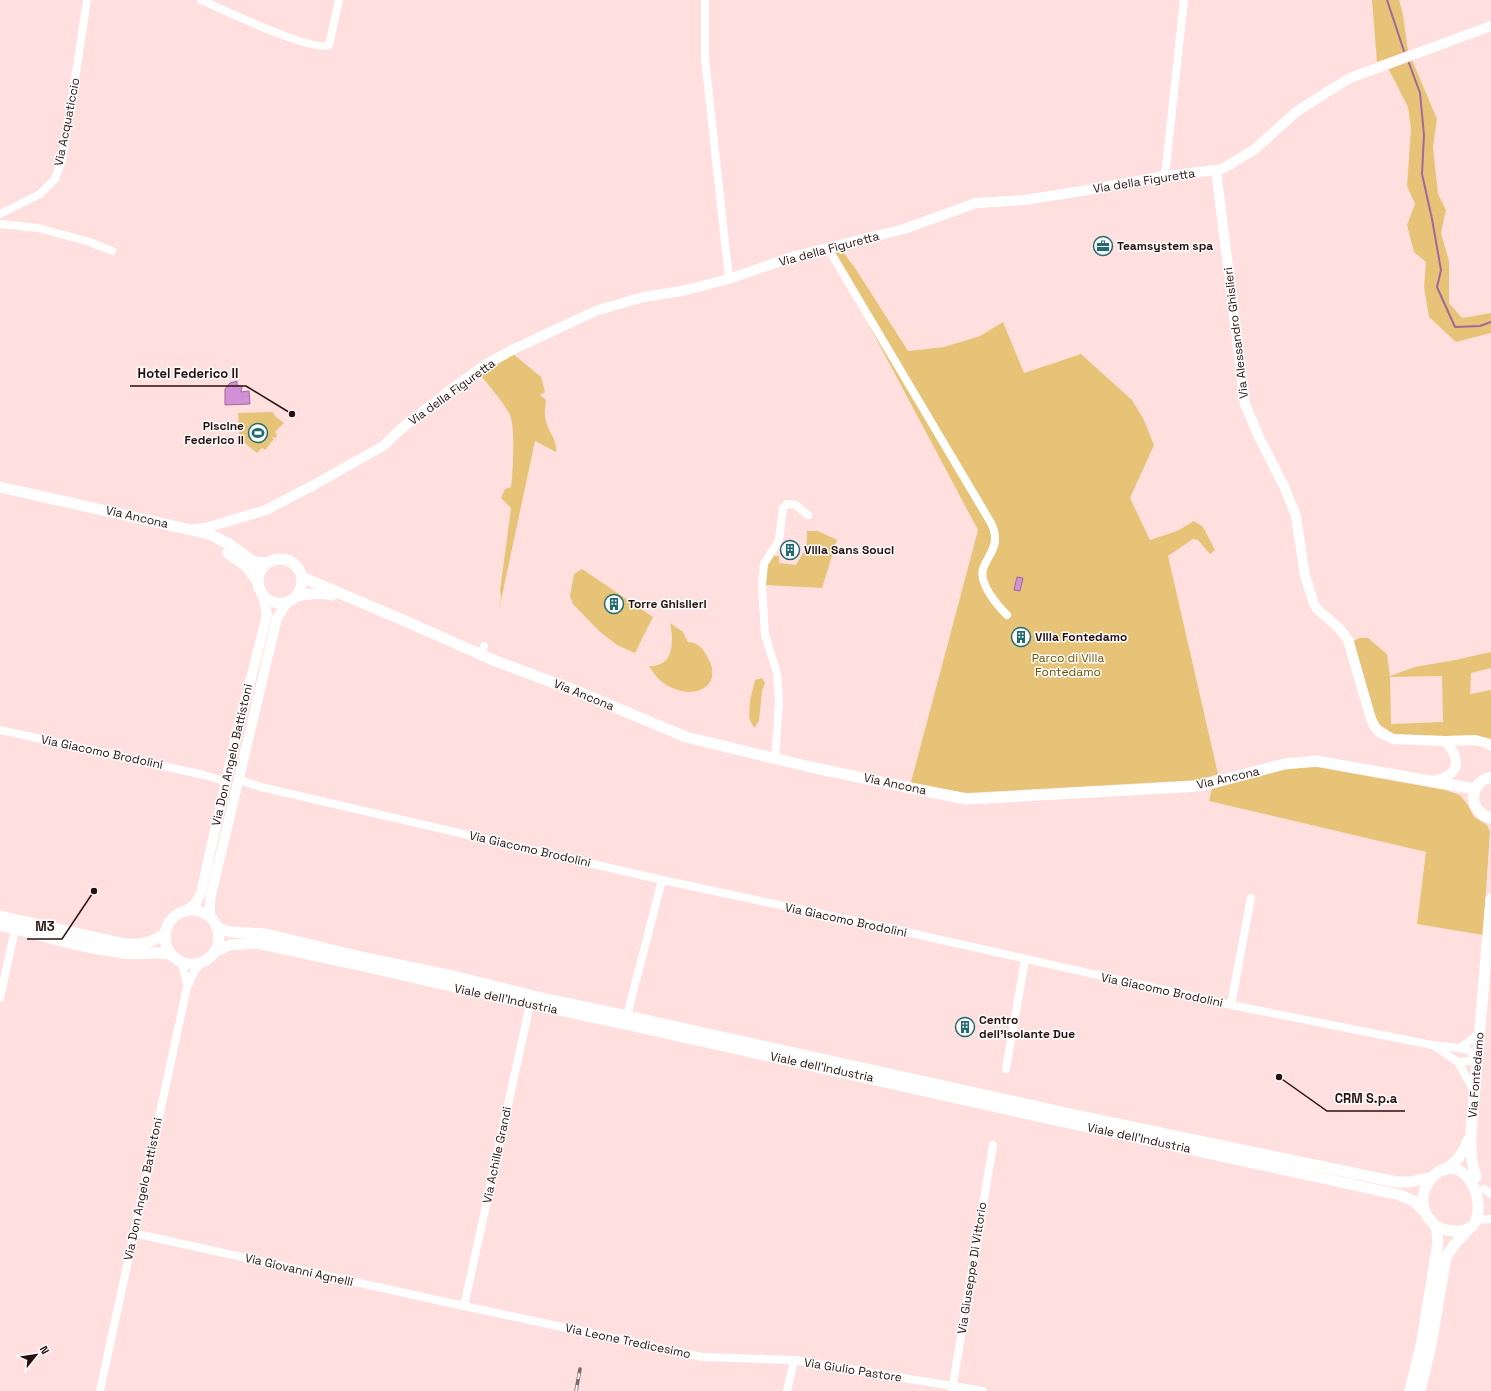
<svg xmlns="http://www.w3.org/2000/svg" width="1491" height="1391" viewBox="0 0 1491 1391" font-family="'Space Grotesk',sans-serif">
  <rect width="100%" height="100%" fill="#ffe0de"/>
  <g fill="#e7c378" fill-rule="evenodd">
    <polygon points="1372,0 1399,0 1403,15 1408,51 1377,62"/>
    <polygon points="1412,60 1437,119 1433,147 1438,194 1446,210 1441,233 1449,261 1449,303 1462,318 1491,313 1491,333 1456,342 1429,317 1424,287 1426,262 1414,252 1407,225 1415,204 1407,186 1411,129 1408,107 1388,68"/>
    <polygon points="839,246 857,271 908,351 944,347 980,336 1003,322 1024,373 1081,354 1132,400 1144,420 1154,445 1130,498 1150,540 1177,531 1194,521 1203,527 1215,550 1210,554 1198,540 1193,539 1168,556 1218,774 1199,780 967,793 910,786 978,530 828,248"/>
    <path d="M512,353L541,377L545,392L540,395L546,400C546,405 544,411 545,416C546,429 558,440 556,452L535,441L499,610L501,597L500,591L511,508L501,498L505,489L511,487C513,472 516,424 509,413C501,399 489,386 479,373Z"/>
    <polygon points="273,412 275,416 284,423 275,432 277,435 276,438 272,437 274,439 265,450 262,448 257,453 240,439 238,413"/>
    <path d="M807,531H818L837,540L822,588L765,585V568L773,556H779V563L796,565C805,550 807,550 807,531Z"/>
    <polygon points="582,569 653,617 635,653 617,645 599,631 573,604 570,596 574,574"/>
    <path d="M670,623L683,632L688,642C698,643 702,647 707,656C725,686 695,701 668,686C659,681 654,674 649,666C652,666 655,666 658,665C675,660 673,636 670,623Z"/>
    <path d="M1359,638H1368L1387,654L1390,676L1415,667L1455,660L1491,652V668L1471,673L1470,694L1491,690V739L1479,737L1395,735L1379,724L1374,713L1354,641ZM1442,676L1443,722L1391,724L1390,677Z"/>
    <polygon points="762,678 765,683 762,691 759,721 754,728 749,718 750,700 755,680"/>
    <polygon points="1317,767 1445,790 1460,795 1467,804 1474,817 1487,825 1490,832 1483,935 1417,924 1426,852 1209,801 1212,789 1291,768"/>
  </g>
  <g fill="#d290d7" stroke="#9f6a9b">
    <polygon points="237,381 237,385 242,387 241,392 249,391 250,404 225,405 225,389 230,383"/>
    <polygon points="1017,577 1023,578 1020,591 1014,590"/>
  </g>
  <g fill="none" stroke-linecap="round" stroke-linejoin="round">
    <g stroke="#9f6a9b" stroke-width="2">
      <polyline points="1387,0 1404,51"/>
      <polyline points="1409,63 1420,93 1424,135 1422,174 1432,219 1441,270 1437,287 1455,327 1480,326 1491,322"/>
    </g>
    <g stroke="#fff" stroke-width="8">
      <path d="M201,0C221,9 314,53 329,45L339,0"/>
      <polyline points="705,0 705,59 729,279"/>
      <polyline points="1165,176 1184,0"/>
      <polyline points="0,214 40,194 55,179 62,160 68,125 87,0"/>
      <polyline points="0,224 38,228 90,242 112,251"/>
      <path d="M828,248L991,523C993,527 995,533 995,538C996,549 986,559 983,569C979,584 997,605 1007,615"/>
      <polyline points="481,655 484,646"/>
      <polyline points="0,730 204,775 221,780 225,783"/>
      <polyline points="775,759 779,703 777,673 765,635 762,585 764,564 779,540 783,508 787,504 796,505 808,515"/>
      <polyline points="239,778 245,782 261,787 662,880 888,928 1231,1005 1432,1045 1459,1048 1470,1041 1480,1032"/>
      <polyline points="182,963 187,985"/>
      <polyline points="0,998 15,929"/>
      <polyline points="1231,1005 1251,898"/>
      <polyline points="627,1016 662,880"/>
      <polyline points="1434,1046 1458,1062 1474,1091"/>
      <polyline points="1459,1048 1468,1050 1478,1058"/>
      <polyline points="1458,1062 1469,1061 1478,1058"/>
      <polyline points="1006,1069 1025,960"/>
      <polyline points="1484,1189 1491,1194"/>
      <polyline points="1479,1220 1491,1219"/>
      <polyline points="133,1233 464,1306 702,1357 794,1360 983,1391"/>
      <polyline points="464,1306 530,1004"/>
      <polyline points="952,1390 993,1145"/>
      <polyline points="100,1391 187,987 193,974 200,963"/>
      <polyline points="787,1391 794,1360"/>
    </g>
    <g stroke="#fff" stroke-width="10">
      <polyline points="1216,170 1245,404 1259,437 1284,486 1296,516 1305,576 1314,604 1318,610 1339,628 1348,640 1371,719 1375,727 1379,732 1393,739 1445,741 1475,740 1487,743 1491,746"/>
      <polyline points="194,529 205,528 266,510 312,486 383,446 402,428 453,388 485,365 514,349 598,310 644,297 682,291 729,279 795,256 904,229 976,203 1025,200 1082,191 1165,176 1216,170 1224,168 1255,149 1296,112 1324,94 1350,78 1491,26"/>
      <path d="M1432,781C1459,776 1463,761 1445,741"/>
      <polyline points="187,910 196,903 201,893 233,750 267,615 263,596"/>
      <polyline points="210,917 210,903 211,895 277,618 287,603"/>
    </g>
    <g stroke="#fff" stroke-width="11">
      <polyline points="0,487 209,534 229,544 254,562 266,563"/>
      <polyline points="228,553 247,567 258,582"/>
      <circle cx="280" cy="581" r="22"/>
      <polyline points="302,577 412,624 493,660 581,693 686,737 806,766 910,788 967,799 1200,786 1284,764 1317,761 1475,789"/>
      <path d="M297,596C310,593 320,592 332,595"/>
      <path d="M1491,777C1468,782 1468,813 1491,818"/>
      <circle cx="192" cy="937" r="27"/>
      <path d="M0,916L125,944C142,945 150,943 165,934"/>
      <path d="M0,925C41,935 82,948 124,953C140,955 154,951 170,954"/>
      <polyline points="217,928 231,932 266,934 361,957 457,977 537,997 627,1016 1066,1113 1396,1182 1410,1182 1432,1177"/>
      <polyline points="215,951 230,945 257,943 364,966 530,1004 630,1025 1001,1108 1400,1195 1414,1201 1425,1212"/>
      <path d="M1445,1170C1458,1160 1462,1155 1468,1140"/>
      <path d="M1476,1177C1471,1162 1470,1149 1471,1132L1491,899"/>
      <path d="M1410,1391L1422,1341L1438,1242C1437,1237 1437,1231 1436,1227C1435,1224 1432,1222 1430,1220C1426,1215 1423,1209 1423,1203C1422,1195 1425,1187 1430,1180C1458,1144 1491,1198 1473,1226C1461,1234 1448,1232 1435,1226"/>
      <polyline points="1420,1391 1431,1345 1446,1257 1454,1245 1469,1229"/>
    </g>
    <g stroke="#816564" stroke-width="3.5">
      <polyline id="rail" points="576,1391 580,1369"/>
    </g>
    <use href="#rail" stroke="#fff" stroke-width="2" stroke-dasharray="6" stroke-linecap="butt"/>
  </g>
  <defs>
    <g id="office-ring" transform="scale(1)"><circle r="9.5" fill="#fff" stroke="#216c73" stroke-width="1.5"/><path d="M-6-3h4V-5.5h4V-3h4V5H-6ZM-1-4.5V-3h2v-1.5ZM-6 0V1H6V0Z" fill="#216c73"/></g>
    <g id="stadium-ring" transform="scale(1)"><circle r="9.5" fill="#fff" stroke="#216c73" stroke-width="1.5"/><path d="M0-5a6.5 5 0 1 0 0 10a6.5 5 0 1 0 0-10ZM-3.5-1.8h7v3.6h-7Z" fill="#216c73"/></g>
    <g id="building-ring" transform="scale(1)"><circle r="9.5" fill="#fff" stroke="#216c73" stroke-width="1.5"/><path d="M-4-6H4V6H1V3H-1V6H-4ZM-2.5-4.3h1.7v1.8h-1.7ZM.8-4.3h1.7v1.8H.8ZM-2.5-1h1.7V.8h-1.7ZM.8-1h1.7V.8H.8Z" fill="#216c73"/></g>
  </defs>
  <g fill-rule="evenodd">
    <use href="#office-ring" x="1103" y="246"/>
    <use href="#stadium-ring" x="258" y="433"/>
    <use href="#building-ring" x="790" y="550"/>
    <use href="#building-ring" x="614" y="604"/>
    <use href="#building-ring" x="1021" y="637"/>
    <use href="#building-ring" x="965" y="1027"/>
  </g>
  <g text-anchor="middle" stroke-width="3" stroke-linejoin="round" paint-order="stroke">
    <g font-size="12" fill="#29100f" stroke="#fff">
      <text transform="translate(67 122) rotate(-79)" y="4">Via Acquaticcio</text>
      <text transform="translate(1144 181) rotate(-9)" y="4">Via della Figuretta</text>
      <text transform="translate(829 249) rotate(-15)" y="4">Via della Figuretta</text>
      <text transform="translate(1236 333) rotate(-97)" y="4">Via Alessandro Ghislieri</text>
      <text transform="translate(452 392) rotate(-36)" y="4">Via della Figuretta</text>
      <text transform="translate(137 517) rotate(13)" y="4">Via Ancona</text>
      <text transform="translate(584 695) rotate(22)" y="4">Via Ancona</text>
      <text transform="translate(102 752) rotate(12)" y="4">Via Giacomo Brodolini</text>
      <text transform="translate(232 755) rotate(-77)" y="4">Via Don Angelo Battistoni</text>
      <text transform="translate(1228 778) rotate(-13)" y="4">Via Ancona</text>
      <text transform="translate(895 784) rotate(12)" y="4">Via Ancona</text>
      <text transform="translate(530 849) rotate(13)" y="4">Via Giacomo Brodolini</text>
      <text transform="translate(846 920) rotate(12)" y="4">Via Giacomo Brodolini</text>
      <text transform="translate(1162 990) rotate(12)" y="4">Via Giacomo Brodolini</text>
      <text transform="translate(506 999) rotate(12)" y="4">Viale dell'Industria</text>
      <text transform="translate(822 1067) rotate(12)" y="4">Viale dell'Industria</text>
      <text transform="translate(1476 1075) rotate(-85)" y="4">Via Fontedamo</text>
      <text transform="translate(1139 1138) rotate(12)" y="4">Viale dell'Industria</text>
      <text transform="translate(497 1155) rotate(-78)" y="4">Via Achille Grandi</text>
      <text transform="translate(143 1189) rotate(-78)" y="4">Via Don Angelo Battistoni</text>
      <text transform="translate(972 1268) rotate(-81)" y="4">Via Giuseppe Di Vittorio</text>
      <text transform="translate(299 1270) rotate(13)" y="4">Via Giovanni Agnelli</text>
      <text transform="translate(628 1341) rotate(12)" y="4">Via Leone Tredicesimo</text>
      <text transform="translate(853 1370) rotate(9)" y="4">Via Giulio Pastore</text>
    </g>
    <g font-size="12" font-weight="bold" fill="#29100f" stroke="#fff" text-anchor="start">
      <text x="1117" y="250">Teamsystem spa</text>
      <text x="244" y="430" text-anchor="end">Piscine<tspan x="244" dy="14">Federico II</tspan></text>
      <text x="804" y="554">Villa Sans Souci</text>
      <text x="628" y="608">Torre Ghislieri</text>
      <text x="1035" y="641">Villa Fontedamo</text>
      <text x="979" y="1024">Centro<tspan x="979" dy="14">dell'Isolante Due</tspan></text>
    </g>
    <g font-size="12" fill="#6d5104" stroke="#fff">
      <text x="1068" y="662">Parco di Villa<tspan x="1068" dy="14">Fontedamo</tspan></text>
    </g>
  </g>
  <path fill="none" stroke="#29100f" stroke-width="1.5" d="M292 414L246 386H130M94 891L62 939H27M1279 1077L1327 1111H1405"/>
  <g fill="#29100f" stroke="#fff" stroke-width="1.5">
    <circle cx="292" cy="414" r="4"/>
    <circle cx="94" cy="891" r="4"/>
    <circle cx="1279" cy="1077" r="4"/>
  </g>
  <g font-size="13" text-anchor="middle" font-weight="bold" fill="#29100f" stroke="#fff" stroke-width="3" stroke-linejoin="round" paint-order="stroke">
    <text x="188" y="378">Hotel Federico II</text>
    <text x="45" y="931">M3</text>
    <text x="1366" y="1103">CRM S.p.a</text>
  </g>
  <g transform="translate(36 1355) rotate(60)" stroke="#ffffff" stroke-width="3" paint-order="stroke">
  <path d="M0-3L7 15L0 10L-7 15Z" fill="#29100f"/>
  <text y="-6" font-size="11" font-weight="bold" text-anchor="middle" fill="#29100f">N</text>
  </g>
</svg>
